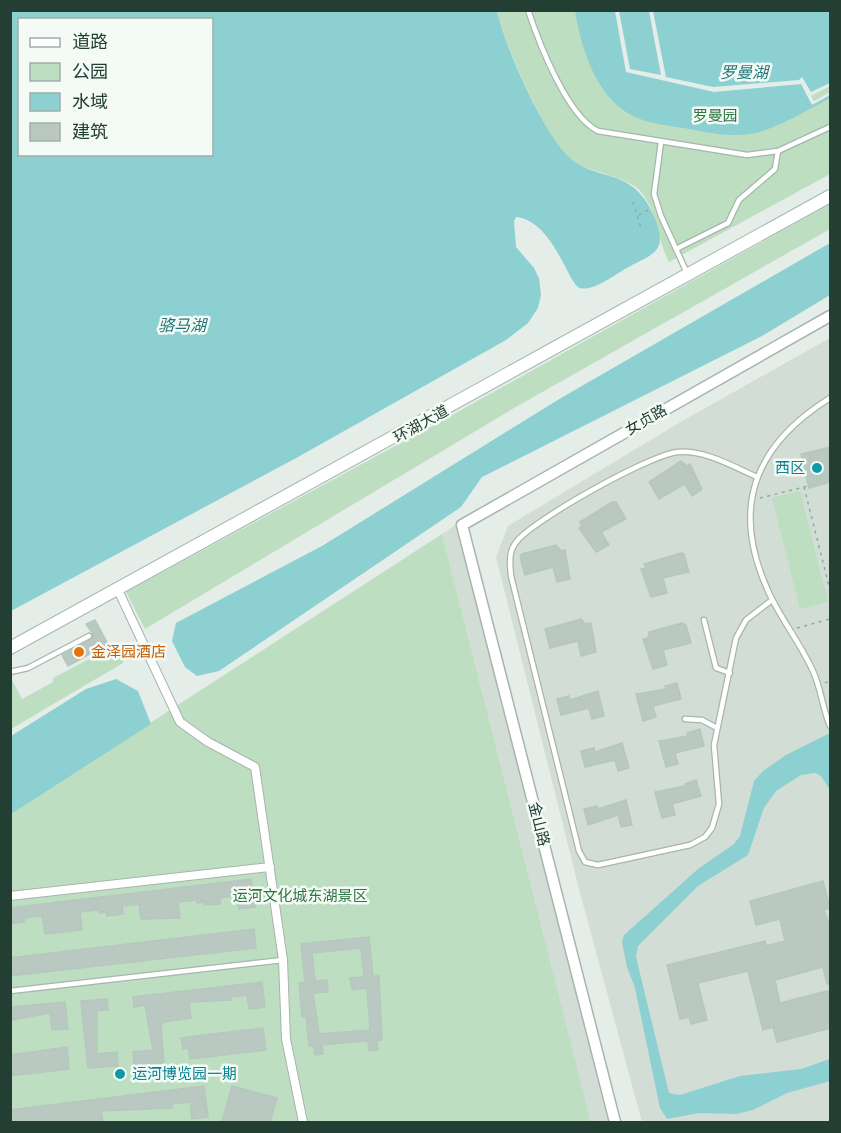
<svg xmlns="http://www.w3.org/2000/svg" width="841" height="1133" viewBox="0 0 841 1133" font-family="'Public Sans','Noto Sans SC',sans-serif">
  <rect width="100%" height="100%" fill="#e4ede8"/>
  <g fill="#d2ddd6">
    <polygon points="830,338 830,1122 642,1122 579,889 496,557 508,526 684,420"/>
    <polygon points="457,524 610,1122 591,1122 442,534"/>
  </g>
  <g fill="#bddec1">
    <path d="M497,11H830V174L669,262C657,239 658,211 640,191C627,176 591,173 573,161C546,142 505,44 497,11Z"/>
    <polygon points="830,204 830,229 514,408 145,629 126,592 456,413"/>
    <polygon points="800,491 828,602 800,609 772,498"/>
    <polygon points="442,534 591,1122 11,1122 11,813"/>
    <polygon points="116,645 124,657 123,663 11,729 11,678 22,699 53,682 53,678"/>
  </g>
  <g fill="#8dd0d1" fill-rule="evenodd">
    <path d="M11,10L497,11C506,48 536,116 560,147C591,189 632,158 656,221C668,254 651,254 625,269C615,275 592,292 580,288C568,285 554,221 516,217L514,221L516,247L534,268L539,278L541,295L538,308L528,323L506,340L298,457L11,611ZM20,20H212V154H20Z"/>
    <path d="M575,11H830V83L807,95L813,104L830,95V98C807,110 782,126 756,133C733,138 707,133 684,128C670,126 653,124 640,119C597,103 582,51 575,11Z"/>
    <polygon points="830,243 830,295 762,336 482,477 461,507 219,671 197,676 185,667 172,641 176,623 322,546 561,398"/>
    <polygon points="116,679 138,691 151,724 11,814 11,736 86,689"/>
    <polygon points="830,733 830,790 821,776 815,773 801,775 776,791 764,808 748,855 698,886 638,946 636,957 669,1093 680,1095 740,1076 801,1069 830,1059 830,1081 787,1093 753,1110 736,1114 699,1113 667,1119 660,1108 635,988 627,967 622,942 624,935 698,869 734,844 740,836 754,781 763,771 786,755"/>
  </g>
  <polygon fill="#e4ede8" points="615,11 619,11 630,69 661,75 649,11 653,11 666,77 713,87 799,80 802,77 811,92 830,83 830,86 811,96 814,101 830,92 830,95 812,105 801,84 714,92 626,72"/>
  <g fill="#b9c8c0" stroke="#b6c7be" stroke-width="1.5" fill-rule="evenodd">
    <polygon points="831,447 831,482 809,488 801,454"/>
    <polygon points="681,461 687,466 690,464 702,489 692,496 685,484 659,499 649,482"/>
    <polygon points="612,502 616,502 626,519 601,532 609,545 596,552 579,528 582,526 580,522"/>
    <polygon points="556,545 561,551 565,550 570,579 557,582 553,567 525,575 520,557 522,554"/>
    <polygon points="681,553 684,554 689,572 663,578 667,593 651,597 641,569 646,568 644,564"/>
    <polygon points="581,619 585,624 591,623 596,652 581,656 578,641 550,648 545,629"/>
    <polygon points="95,620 108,644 68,666 62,655 92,639 93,634 86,624"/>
    <polygon points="682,623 686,625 691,643 663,650 667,665 653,669 643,639 648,638 649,632"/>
    <polygon points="677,683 681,699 653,706 656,717 643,721 636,694 666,689 665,686"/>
    <polygon points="598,691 604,716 592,719 589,708 561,715 557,699 569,696 570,700"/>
    <polygon points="700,729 704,746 675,753 678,764 666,767 659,741 688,736 687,733"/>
    <polygon points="622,743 629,768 618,771 615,760 585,767 581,751 594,748 595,752"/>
    <polygon points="696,780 701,796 672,804 675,815 662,818 655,792 685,786 685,784"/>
    <polygon points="626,800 632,825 621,827 618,815 588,825 584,809 597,806 598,809"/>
    <polygon points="251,879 255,907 239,909 237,895 220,898 220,904 204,905 204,902 197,903 197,900 178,902 180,918 141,919 139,904 122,906 123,914 107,916 106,912 99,913 99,910 80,912 82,930 45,934 42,916 24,918 25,922 10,924 10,908"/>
    <polygon points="823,881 830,908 824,910 831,929 831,984 827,984 823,967 775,980 780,1003 831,990 831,1028 777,1042 773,1027 763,1030 748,971 698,983 707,1020 691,1024 689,1017 680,1019 667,965 765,941 766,946 785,941 780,919 756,925 750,901"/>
    <polygon points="254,929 256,948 10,976 10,958"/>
    <path d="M369,937L373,976H379L382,1040L377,1041L378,1050L369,1051L368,1041L351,1042L322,1045L323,1054L315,1055L314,1046H309L306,1016L302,1017L299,983L305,982L301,944ZM361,948L364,977L350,978L352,990L367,988L370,1030L319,1034L313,993L328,992L327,980L315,981L312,953Z"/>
    <polygon points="262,982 265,1007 249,1009 247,995 231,997 231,1000 189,1002 191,1018 163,1022 161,1025 164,1063 134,1065 133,1052 153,1050 145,1005 134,1007 133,997"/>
    <polygon points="107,999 108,1010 97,1011 97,1054 117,1052 118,1066 88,1068 81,1001"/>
    <polygon points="65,1002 68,1029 52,1030 50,1013 12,1020 11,1007"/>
    <polygon points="263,1028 266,1050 190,1059 188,1048 183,1049 181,1038"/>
    <polygon points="67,1047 69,1069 10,1076 10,1055"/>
    <polygon points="204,1086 208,1117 192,1119 190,1102 172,1104 172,1108 101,1111 103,1122 10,1122 10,1110"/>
    <polygon points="232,1086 277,1098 270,1122 222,1122"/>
  </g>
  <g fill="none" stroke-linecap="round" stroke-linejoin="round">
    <g stroke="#a6b5ae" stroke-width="7">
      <g id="service">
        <path d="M528,10C539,43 567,116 598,131L747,155L778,151L830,127"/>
        <polyline points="661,142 654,194 661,216 687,273"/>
        <polyline points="676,249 728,223 739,200 775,169 778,151"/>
        <path d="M830,398C753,446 730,509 769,593C781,619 800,643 812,669C821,687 822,707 830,726"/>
        <path d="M757,477C732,466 705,450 678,452C651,454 535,519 517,541C508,551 510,564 511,576L579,851L585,862L598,865L690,845L705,837L712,828L719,804L714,745L736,638L746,620L772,600"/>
        <polyline points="704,620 716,668 730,673"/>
        <polyline points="10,672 28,668 89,636"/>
        <polyline points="685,719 702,720 717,728"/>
        <polyline points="10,991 283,960"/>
      </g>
    </g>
    <g stroke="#a6b5ae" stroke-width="10">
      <g id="minor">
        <polyline points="118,590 180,722 208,742 255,767 283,960 286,1039 303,1122"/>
        <polyline points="10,896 270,867"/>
      </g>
    </g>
    <g stroke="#a6b5ae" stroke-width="13">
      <polyline id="tertiary" points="615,1122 462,525 830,316"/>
    </g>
    <g stroke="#a2b9ae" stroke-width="14">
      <polyline id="secondary" points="10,648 830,196"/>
    </g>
    <g stroke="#85b09d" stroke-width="1.5" stroke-dasharray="3 4.5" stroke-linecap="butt">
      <polyline points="633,202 641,228"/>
      <polyline points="639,215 650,209"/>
      <polyline points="804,487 830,590"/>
      <polyline points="760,498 808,486"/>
      <polyline points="797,628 830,619"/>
      <polyline points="825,683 830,681"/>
    </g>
    <use href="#service" stroke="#fff" stroke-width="4.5"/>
    <use href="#minor" stroke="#fff" stroke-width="8"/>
    <use href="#tertiary" stroke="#fff" stroke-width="10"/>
    <use href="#secondary" stroke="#fff" stroke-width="12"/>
  </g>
  <g fill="#0f9aa8" stroke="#f4faf6" stroke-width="2">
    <circle cx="817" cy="468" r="6"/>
    <circle cx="120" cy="1074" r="6"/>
  </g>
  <circle fill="#e8710a" stroke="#f4faf6" stroke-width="2" cx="79" cy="652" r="6"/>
  <g text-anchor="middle" stroke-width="5" stroke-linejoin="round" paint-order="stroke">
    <g font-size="15" fill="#2e7540" stroke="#f4faf6">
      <text x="715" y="121">罗曼园</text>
      <text x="300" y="901">运河文化城东湖景区</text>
    </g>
    <g font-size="15" fill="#233f34" stroke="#f4faf6">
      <text transform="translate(646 420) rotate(-30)" y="5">女贞路</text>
      <text transform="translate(421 424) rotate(-29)" y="5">环湖大道</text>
      <text transform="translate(539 824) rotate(76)" y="5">金山路</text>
    </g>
    <g font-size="15" fill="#0d838f" stroke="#f4faf6" text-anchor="end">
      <text x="805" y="473">西区</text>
      <text x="132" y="1079" text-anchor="start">运河博览园一期</text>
    </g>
    <g font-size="15" fill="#c56008" stroke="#f4faf6" text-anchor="start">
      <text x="91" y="657">金泽园酒店</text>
    </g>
    <g font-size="16" font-style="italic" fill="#1e787a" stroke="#f4faf6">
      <text x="744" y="78">罗曼湖</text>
      <text x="182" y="331">骆马湖</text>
    </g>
  </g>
  <rect width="841" height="1133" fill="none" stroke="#233f34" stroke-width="24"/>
  <rect x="18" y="18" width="195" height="138" fill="#f4faf6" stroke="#a0afa8" stroke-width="1.5"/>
  <rect x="30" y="38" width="30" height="9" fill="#ffffff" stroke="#a0afa8" stroke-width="1.5"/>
  <text x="72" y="48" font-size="18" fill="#233f34">道路</text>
  <rect x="30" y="63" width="30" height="18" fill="#bddec1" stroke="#a0afa8" stroke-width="1.5"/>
  <text x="72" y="78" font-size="18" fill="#233f34">公园</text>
  <rect x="30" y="93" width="30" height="18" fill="#8dd0d1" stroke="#a0afa8" stroke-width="1.5"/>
  <text x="72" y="108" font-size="18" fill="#233f34">水域</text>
  <rect x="30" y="123" width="30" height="18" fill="#b9c8c0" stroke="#a0afa8" stroke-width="1.5"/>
  <text x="72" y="138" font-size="18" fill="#233f34">建筑</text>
</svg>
